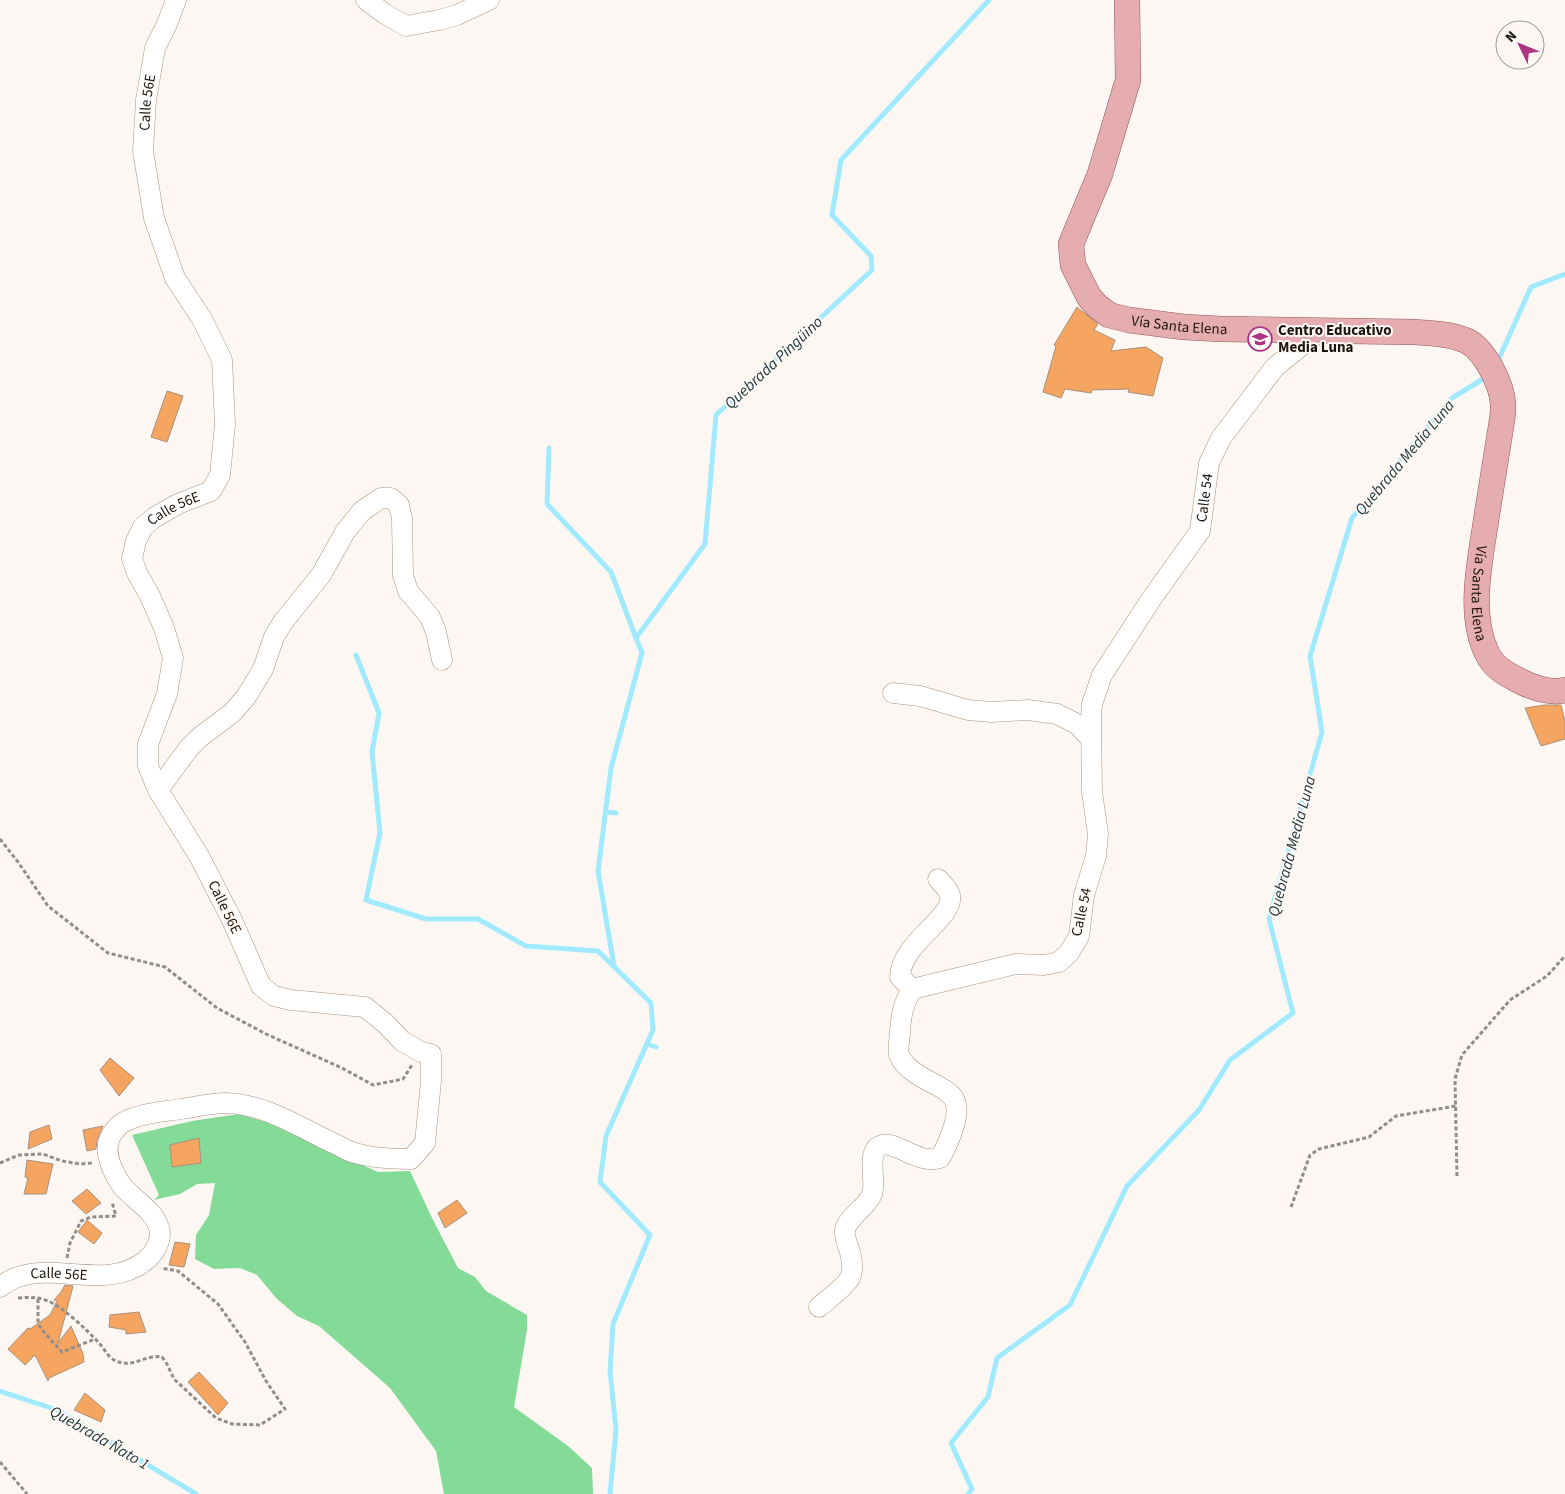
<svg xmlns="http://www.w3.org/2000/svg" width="1565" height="1494" viewBox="0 0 1565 1494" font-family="'Source Sans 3',sans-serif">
  <rect width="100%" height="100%" fill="#fdf7f3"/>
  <polygon fill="#83db97" points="239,1114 266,1122 378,1172 410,1171 433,1220 458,1268 475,1277 486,1291 527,1315 527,1330 514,1407 568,1446 592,1468 593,1494 444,1494 436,1451 390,1388 319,1326 297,1316 277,1299 257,1275 240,1268 214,1269 195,1259 196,1235 209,1215 215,1183 197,1184 180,1194 154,1200 159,1195 132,1135 192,1121"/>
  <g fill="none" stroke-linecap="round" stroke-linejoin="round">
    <g stroke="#a1eafd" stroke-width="5">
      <polyline points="1497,363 1531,287 1565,274"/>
      <polyline points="549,448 547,504 611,572 636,638"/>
      <polyline points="356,655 379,713 372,752 380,833 366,900 426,919 478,919 526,946 598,951 651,1003 653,1030 606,1136 600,1182 650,1235 613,1324 610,1371 616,1430 610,1494"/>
      <polyline points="606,812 616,813"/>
      <polyline points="614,966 598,871 611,768 642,653 636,638 705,544 716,415 872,270 871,256 832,215 841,160 989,0"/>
      <polyline points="647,1044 656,1047"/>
      <polyline points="0,1391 57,1410 196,1494"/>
      <polyline points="968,1494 972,1489 951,1443 988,1397 997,1358 1070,1305 1127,1186 1199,1110 1230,1060 1293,1013 1269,919 1322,732 1310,656 1352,518 1452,398 1488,376"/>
    </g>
  </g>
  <g fill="#f5a55f" stroke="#a9907b">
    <polygon points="1077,307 1098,324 1094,330 1115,340 1111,351 1146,347 1163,358 1153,396 1128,392 1129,389 1092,390 1091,393 1065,389 1061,398 1043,392 1056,346 1054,345"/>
    <polygon points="167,391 183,396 167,442 151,437"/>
    <polygon points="1545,705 1561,705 1565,721 1565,739 1541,746 1525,708"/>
    <polygon points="110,1058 134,1078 119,1096 100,1070"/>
    <polygon points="49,1125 52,1139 28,1149 30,1132"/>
    <polygon points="103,1126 97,1140 96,1149 87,1151 83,1130"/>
    <polygon points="199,1138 201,1163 172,1167 170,1145"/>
    <polygon points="27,1160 53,1164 46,1194 24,1194 28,1178 25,1177"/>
    <polygon points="87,1189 101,1203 86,1214 72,1201"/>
    <polygon points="457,1200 467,1213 445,1228 438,1213"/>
    <polygon points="87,1220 102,1233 94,1244 78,1232"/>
    <polygon points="175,1242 190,1244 184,1267 169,1265"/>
    <polygon points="65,1285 73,1286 58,1343 71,1326 83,1354 84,1362 49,1378 48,1381 35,1355 25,1365 8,1349 28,1328 30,1329 50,1315 57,1301 54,1300 61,1292"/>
    <polygon points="139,1312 146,1332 126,1334 126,1330 109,1327 110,1315"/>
    <polygon points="199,1372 228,1403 218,1415 188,1382"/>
    <polygon points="85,1393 105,1410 101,1422 74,1410"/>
  </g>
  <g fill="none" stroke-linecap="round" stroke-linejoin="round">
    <g stroke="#ab917d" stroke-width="21">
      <g id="minor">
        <polyline points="366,0 385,14 406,26 439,20 457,15 489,0"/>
        <polyline points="893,693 920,696 968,710 992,712 1028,710 1057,714 1077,724 1091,739"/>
        <polyline points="158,790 189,748 200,737 232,713 246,697 263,669 274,637 283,622 321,575 345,532 362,511 381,498 391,498 399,505 402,519 403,575 408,591 430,617 436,632 442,660"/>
        <path d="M912,989L900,977C901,942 955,918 950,895C948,889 942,883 938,879"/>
        <path id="s1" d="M0,1287C42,1253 102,1295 145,1261C154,1254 163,1240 159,1228C154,1209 131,1199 120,1183C110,1167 101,1147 114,1131C117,1128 119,1125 122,1123C139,1113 162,1112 181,1109C195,1107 211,1103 226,1103C264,1104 298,1126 331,1142C339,1145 347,1151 355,1153C372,1158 394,1159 411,1159L425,1143L431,1081V1054L421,1052L402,1041L386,1024L365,1007L291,1000L274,996L261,986L232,920L199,856L158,790L148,766V744L167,694L173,658L164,628L150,596L137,573L132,558L136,541L143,527L155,517L178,504L211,491L220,475L225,424L222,360L202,319L175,278L154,218L143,151L146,100L155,48L167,24L176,0"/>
        <path id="s2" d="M819,1307C827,1300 845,1287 850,1278C854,1270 852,1260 850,1252C848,1246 844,1236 845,1230C849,1215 867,1208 872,1194C877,1181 865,1150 882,1145C896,1141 919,1165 940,1158C948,1144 966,1107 950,1094C940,1085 925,1081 914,1072C908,1068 902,1062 899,1055C897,1049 900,1039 900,1032C901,1015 903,1004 912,989L1016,964L1044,965L1059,962L1069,953L1079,936L1084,895L1096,856L1098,834L1092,792L1091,719L1092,704L1102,675L1152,598L1200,531L1209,463L1221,438L1275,367L1322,329"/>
      </g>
    </g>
    <g stroke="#955555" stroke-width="26">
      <g id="major">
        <path id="s3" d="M1127,0L1128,80L1100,174L1071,244L1073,265L1089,297L1097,306L1109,315L1129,320L1184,327L1221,329L1413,332C1430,333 1451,334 1467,341C1485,350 1502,385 1503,404C1503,409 1503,415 1502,420C1497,451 1492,483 1487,514C1481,557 1467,613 1487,653C1493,667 1506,674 1518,680C1530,687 1551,694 1565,690"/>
      </g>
    </g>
    <g stroke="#948c86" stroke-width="3" stroke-dasharray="4 2.5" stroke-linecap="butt">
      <polyline points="0,839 18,862 48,906 108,953 165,967 217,1008 266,1034 342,1068 373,1085 403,1079 412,1065"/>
      <polyline points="0,1163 19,1155 43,1154 62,1161 81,1164 92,1163"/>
      <polyline points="1457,1176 1455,1079 1462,1055 1510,1000 1547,976 1565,956"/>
      <polyline points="1291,1207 1310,1155 1319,1149 1369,1137 1396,1116 1456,1106"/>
      <polyline points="67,1258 70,1243 81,1221 91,1217 116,1216 112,1202"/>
      <path d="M18,1298C29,1297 38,1297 48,1301C63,1307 88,1331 99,1343C104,1348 108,1357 114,1360C132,1370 144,1354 162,1357L167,1364L174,1379L216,1418L232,1424L260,1425L285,1409L266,1381L245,1342L218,1304L178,1271L161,1268"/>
      <polyline points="38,1299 38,1323 42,1330 62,1352 95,1339"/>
      <polyline points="0,1462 27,1494"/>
    </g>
    <use href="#minor" stroke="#fff" stroke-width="20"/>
    <use href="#major" stroke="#e5adb0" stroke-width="25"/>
  </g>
  <defs>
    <g id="school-ring" transform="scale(1.25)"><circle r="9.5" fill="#fdf7f3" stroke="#ad3385" stroke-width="1.5"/><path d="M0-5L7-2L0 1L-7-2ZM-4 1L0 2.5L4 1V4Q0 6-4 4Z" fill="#ad3385"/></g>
  </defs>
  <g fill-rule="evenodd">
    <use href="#school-ring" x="1260" y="339"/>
  </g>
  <g text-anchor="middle" stroke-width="4" stroke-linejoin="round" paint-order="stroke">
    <g font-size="15" fill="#1f150d" stroke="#fdf7f3">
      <text dy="5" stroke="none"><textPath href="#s1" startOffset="1908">Calle 56E</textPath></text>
      <text dy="5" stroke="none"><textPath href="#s3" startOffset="409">Vía Santa Elena</textPath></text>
      <text dy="5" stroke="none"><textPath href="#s2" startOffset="1110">Calle 54</textPath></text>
      <text dy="5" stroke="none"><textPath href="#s1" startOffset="1458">Calle 56E</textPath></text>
      <text dy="5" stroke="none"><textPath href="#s3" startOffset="964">Vía Santa Elena</textPath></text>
      <text transform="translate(225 907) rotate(64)" y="5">Calle 56E</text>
      <text transform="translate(1081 912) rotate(-78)" y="5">Calle 54</text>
      <text dy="5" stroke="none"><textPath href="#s1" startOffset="62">Calle 56E</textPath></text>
    </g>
    <g font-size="15" font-weight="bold" fill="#1f150d" stroke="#fdf7f3" text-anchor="start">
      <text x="1278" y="335">Centro Educativo<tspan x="1278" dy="17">Media Luna</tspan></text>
    </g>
    <g font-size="16" font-style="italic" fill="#223a40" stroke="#fdf7f3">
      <text transform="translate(773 362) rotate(-43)" y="6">Quebrada Pingüino</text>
      <text transform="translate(1404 457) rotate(-50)" y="6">Quebrada Media Luna</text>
      <text transform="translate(1291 846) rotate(-75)" y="6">Quebrada Media Luna</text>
      <text transform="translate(100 1437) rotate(30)" y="6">Quebrada Ñato 1</text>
    </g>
  </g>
  <g transform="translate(1520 45) rotate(313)"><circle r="24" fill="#fdf7f3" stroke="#a49d97"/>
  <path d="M0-4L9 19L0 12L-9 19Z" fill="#ad3385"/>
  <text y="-8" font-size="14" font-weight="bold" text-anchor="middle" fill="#1f150d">N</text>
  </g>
</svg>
